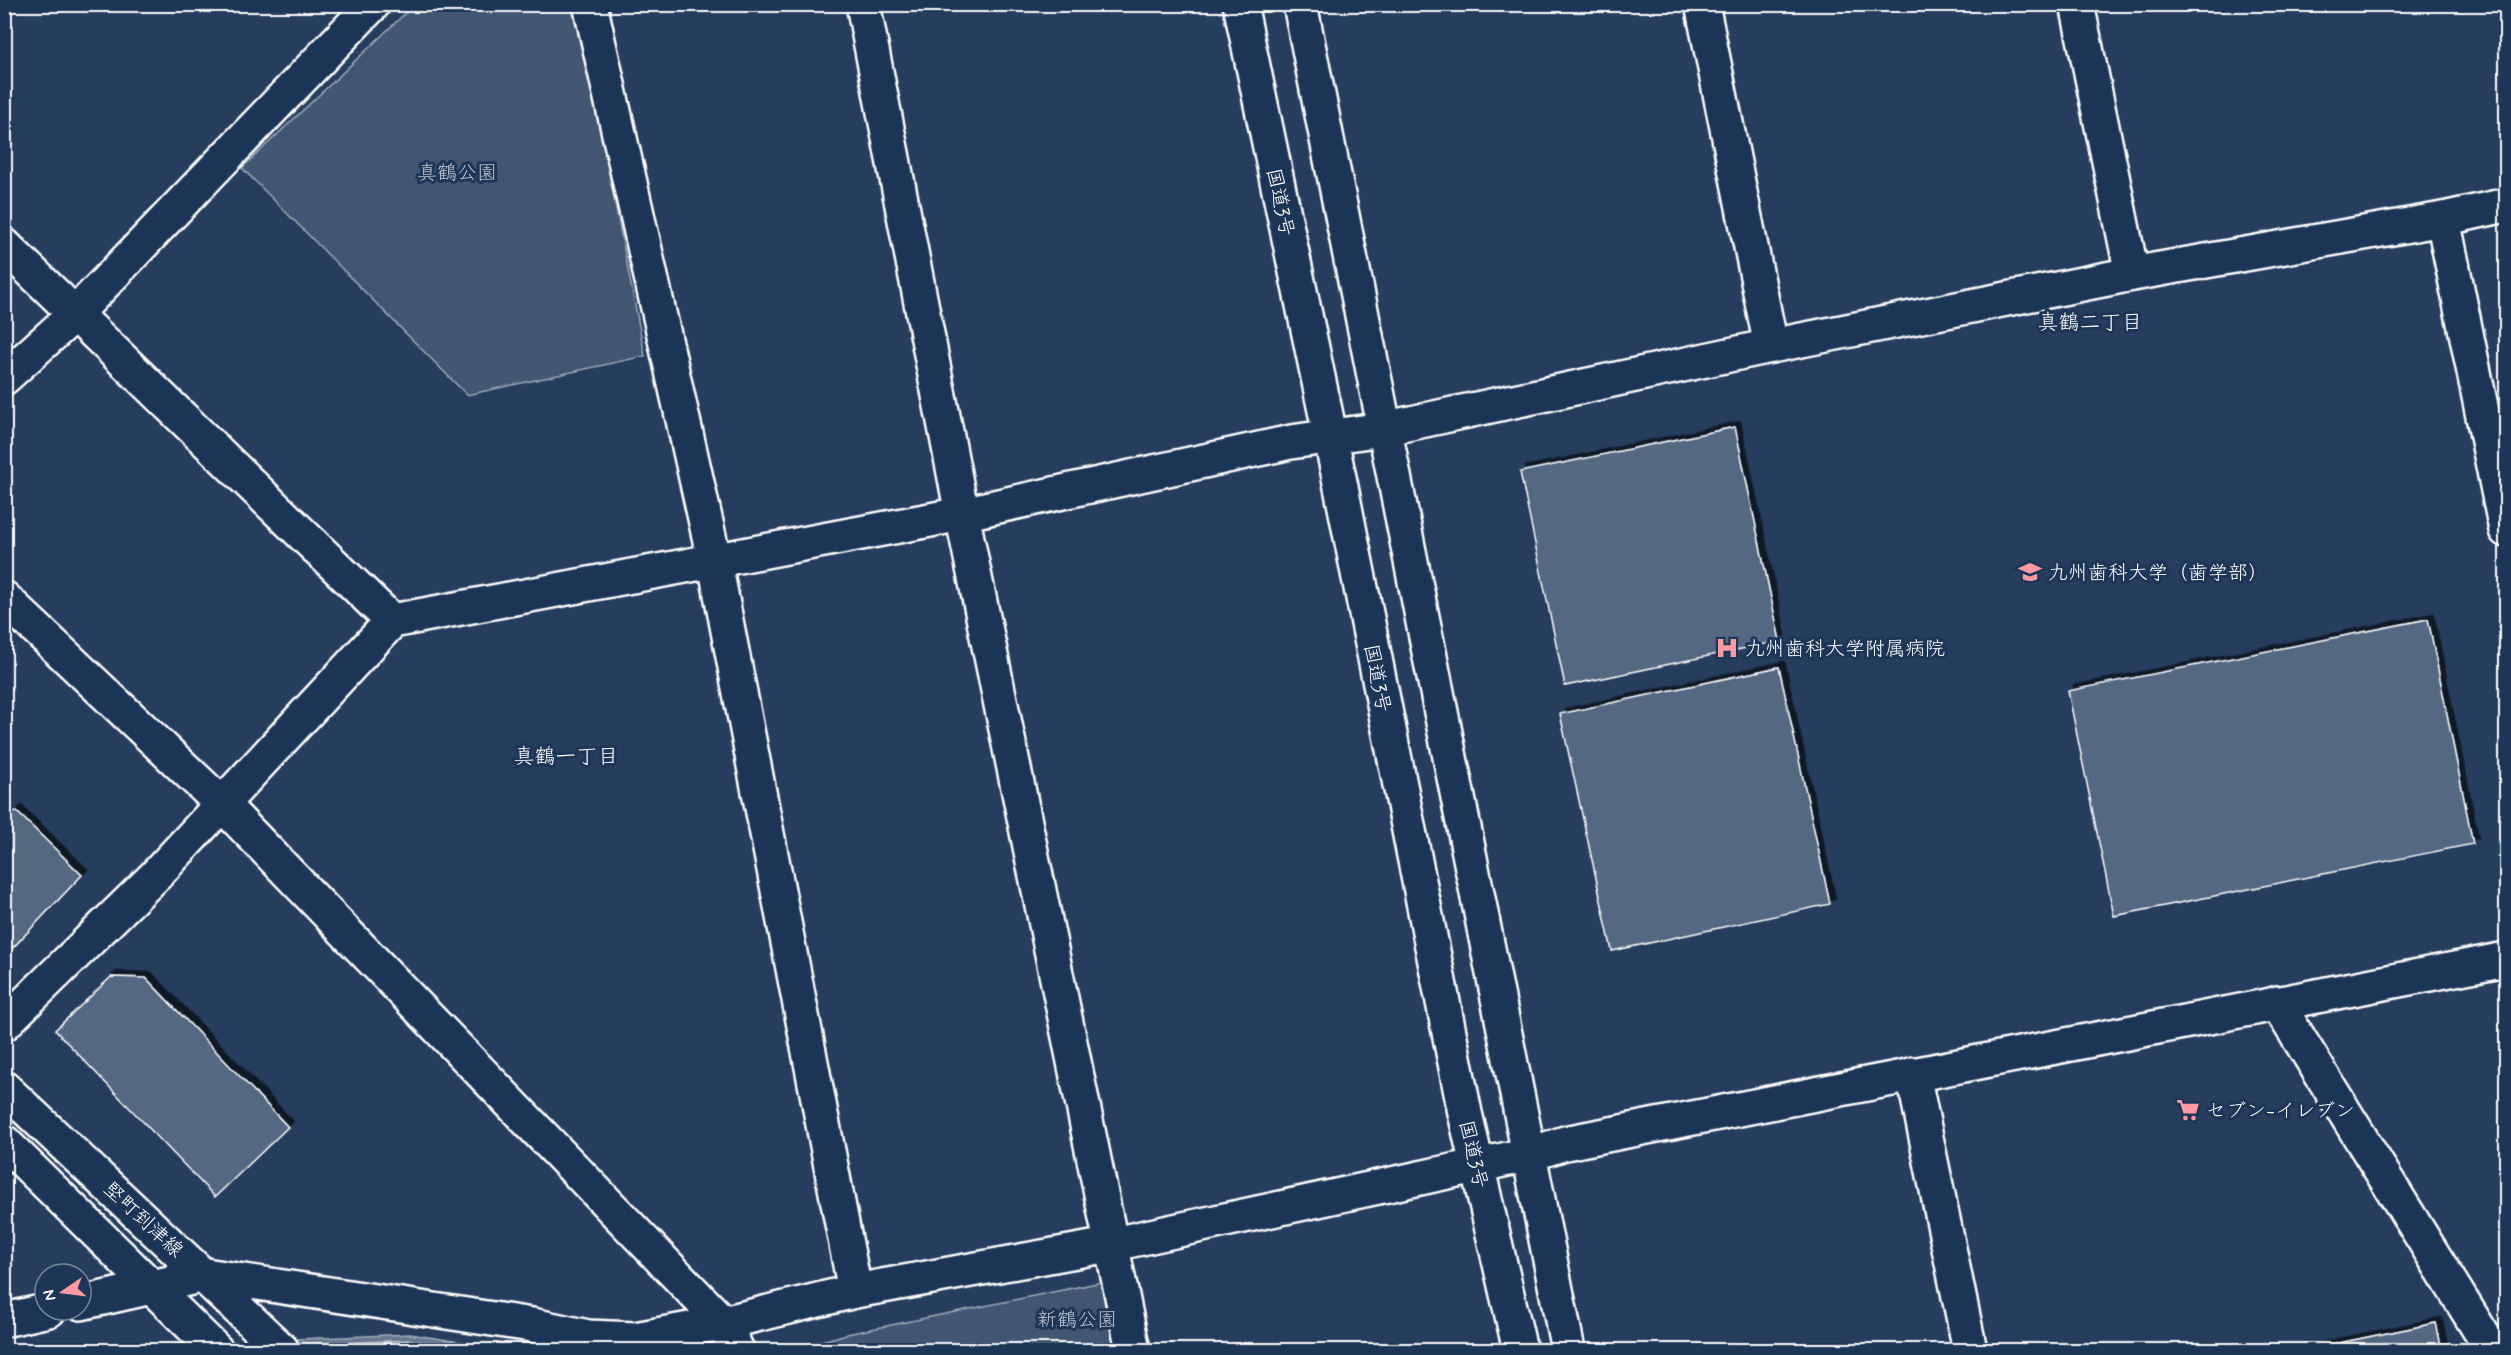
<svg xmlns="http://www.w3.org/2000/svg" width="2511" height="1355" viewBox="0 0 2511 1355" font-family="Mynerve,'Klee One',sans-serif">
  <defs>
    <filter id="shadow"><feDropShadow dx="5.5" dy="-5.5" stdDeviation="0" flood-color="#0009"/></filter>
  </defs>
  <rect width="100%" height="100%" fill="#263d5e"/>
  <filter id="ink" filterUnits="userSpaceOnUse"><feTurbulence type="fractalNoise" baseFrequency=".0167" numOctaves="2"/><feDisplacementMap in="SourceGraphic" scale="12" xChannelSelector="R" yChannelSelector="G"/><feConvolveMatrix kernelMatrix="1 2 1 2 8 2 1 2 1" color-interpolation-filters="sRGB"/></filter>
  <g filter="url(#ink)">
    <g fill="#425672" stroke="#a0aab8" stroke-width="1.5">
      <polygon points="414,5 576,5 645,356 467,395 242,168"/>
      <polygon points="1102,1282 1115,1350 789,1350 847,1334"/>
    </g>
    <polygon fill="#67788e" stroke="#a4aebb" stroke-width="1.5" points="410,1334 510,1350 56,1350"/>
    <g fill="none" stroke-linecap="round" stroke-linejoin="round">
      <g stroke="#c2c9d2" stroke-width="1.5">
        <polyline points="299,1345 410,1340 474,1350"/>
        <polyline points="338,1350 409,1347 429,1350"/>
      </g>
    </g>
    <g fill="#556781" stroke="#fff" stroke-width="1.5" filter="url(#shadow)">
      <polygon points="1735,427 1780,641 1565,686 1520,472"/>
      <polygon points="2428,619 2473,844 2114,916 2068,691"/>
      <polygon points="1779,667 1830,904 1612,951 1560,714"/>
      <polygon points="16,811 82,875 4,957 4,823"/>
      <polygon points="111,977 146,978 288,1127 215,1197 55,1030"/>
      <polygon points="2436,1323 2442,1350 2305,1350"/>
    </g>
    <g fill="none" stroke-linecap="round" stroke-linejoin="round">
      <g stroke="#fff" stroke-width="38">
        <g id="street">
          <polyline points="590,4 715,563 855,1291"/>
          <polyline points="863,4 962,514 1133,1350"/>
          <polyline points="1702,4 1771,346"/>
          <polyline points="2077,4 2132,274"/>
          <polyline points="2443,219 2506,530"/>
          <polyline points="4,245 392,621"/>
          <polyline points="4,378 74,315 373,4"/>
          <polyline points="4,598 222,804 723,1323 737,1350"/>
          <polyline points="2277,1003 2492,1350"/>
          <polyline points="4,1024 155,876 392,621 962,514 1291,442 1383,429 1771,346 2132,274 2443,219 2506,205"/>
          <polyline points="1913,1074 1970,1350"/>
          <polyline points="81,1303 205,1275"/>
          <polyline points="4,1320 49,1310"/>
        </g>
      </g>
      <g stroke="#fff" stroke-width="38">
        <g id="secondary">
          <polyline points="4,1088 282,1350"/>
          <polyline points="4,1142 216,1350"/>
          <polyline points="205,1275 532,1325 588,1337 635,1339 723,1323 855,1291 1109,1245 1531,1154 1565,1143 2506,959"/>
        </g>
      </g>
      <g stroke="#fff" stroke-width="38">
        <g id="highway">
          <polyline points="1240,4 1341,487 1465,1113 1520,1350"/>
          <polyline points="1300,4 1568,1350"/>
        </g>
      </g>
      <use href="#street" stroke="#1d3557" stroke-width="33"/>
      <use href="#secondary" stroke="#1d3557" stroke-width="33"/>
      <use href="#highway" stroke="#1d3557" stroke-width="33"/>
    </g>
  </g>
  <defs>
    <g id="university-bare" transform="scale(1.8)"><path d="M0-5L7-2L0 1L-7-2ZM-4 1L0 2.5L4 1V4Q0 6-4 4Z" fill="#ff9aa2" stroke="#1d3557" stroke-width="2.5" paint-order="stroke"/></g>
    <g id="hospital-bare" transform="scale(1.8)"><path d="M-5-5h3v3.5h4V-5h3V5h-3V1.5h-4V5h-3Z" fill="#ff9aa2" stroke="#1d3557" stroke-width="2.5" paint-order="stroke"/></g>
    <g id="supermarket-bare" transform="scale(1.8)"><path d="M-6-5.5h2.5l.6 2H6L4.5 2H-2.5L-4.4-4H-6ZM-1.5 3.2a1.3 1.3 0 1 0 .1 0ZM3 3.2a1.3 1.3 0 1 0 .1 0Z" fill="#ff9aa2" stroke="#1d3557" stroke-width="2.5" paint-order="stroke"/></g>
  </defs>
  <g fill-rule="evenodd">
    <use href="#university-bare" x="2030" y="572"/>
    <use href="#hospital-bare" x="1727" y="648"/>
    <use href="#supermarket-bare" x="2188" y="1110"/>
  </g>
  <g text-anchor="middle" stroke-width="6" stroke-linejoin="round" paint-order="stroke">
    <g font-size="20" fill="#bdc4ce" stroke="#1d3557">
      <text x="457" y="179">真鶴公園</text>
      <text x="1077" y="1326">新鶴公園</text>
    </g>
    <g font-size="20" fill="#fff" stroke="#1d3557">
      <text transform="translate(1281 202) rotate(78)" y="7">国道3号</text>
      <text transform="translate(1378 678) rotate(79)" y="7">国道3号</text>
      <text transform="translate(1474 1154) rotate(77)" y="7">国道3号</text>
      <text transform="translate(144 1219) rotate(43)" y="7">堅町到津線</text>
    </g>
    <g font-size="20" fill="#fff" stroke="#1d3557" text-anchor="start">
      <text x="2048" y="579">九州歯科大学（歯学部）</text>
      <text x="1745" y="655">九州歯科大学附属病院</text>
      <text x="2206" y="1117">セブン-イレブン</text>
    </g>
    <g font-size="21" fill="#fff" stroke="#1d3557">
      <text x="2090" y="329">真鶴二丁目</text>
      <text x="566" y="763">真鶴一丁目</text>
    </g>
  </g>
  <rect width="2511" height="1355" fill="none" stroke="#1d3557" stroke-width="24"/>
  <rect x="12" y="12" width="2487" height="1331" fill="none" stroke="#fff" stroke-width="2" filter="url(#ink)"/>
  <g transform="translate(63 1292) rotate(256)"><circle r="28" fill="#1d3557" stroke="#77869a" stroke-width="1.5"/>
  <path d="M0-4.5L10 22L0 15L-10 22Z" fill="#ff9aa2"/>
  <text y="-9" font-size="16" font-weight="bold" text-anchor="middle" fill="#ffffff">N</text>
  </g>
</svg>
